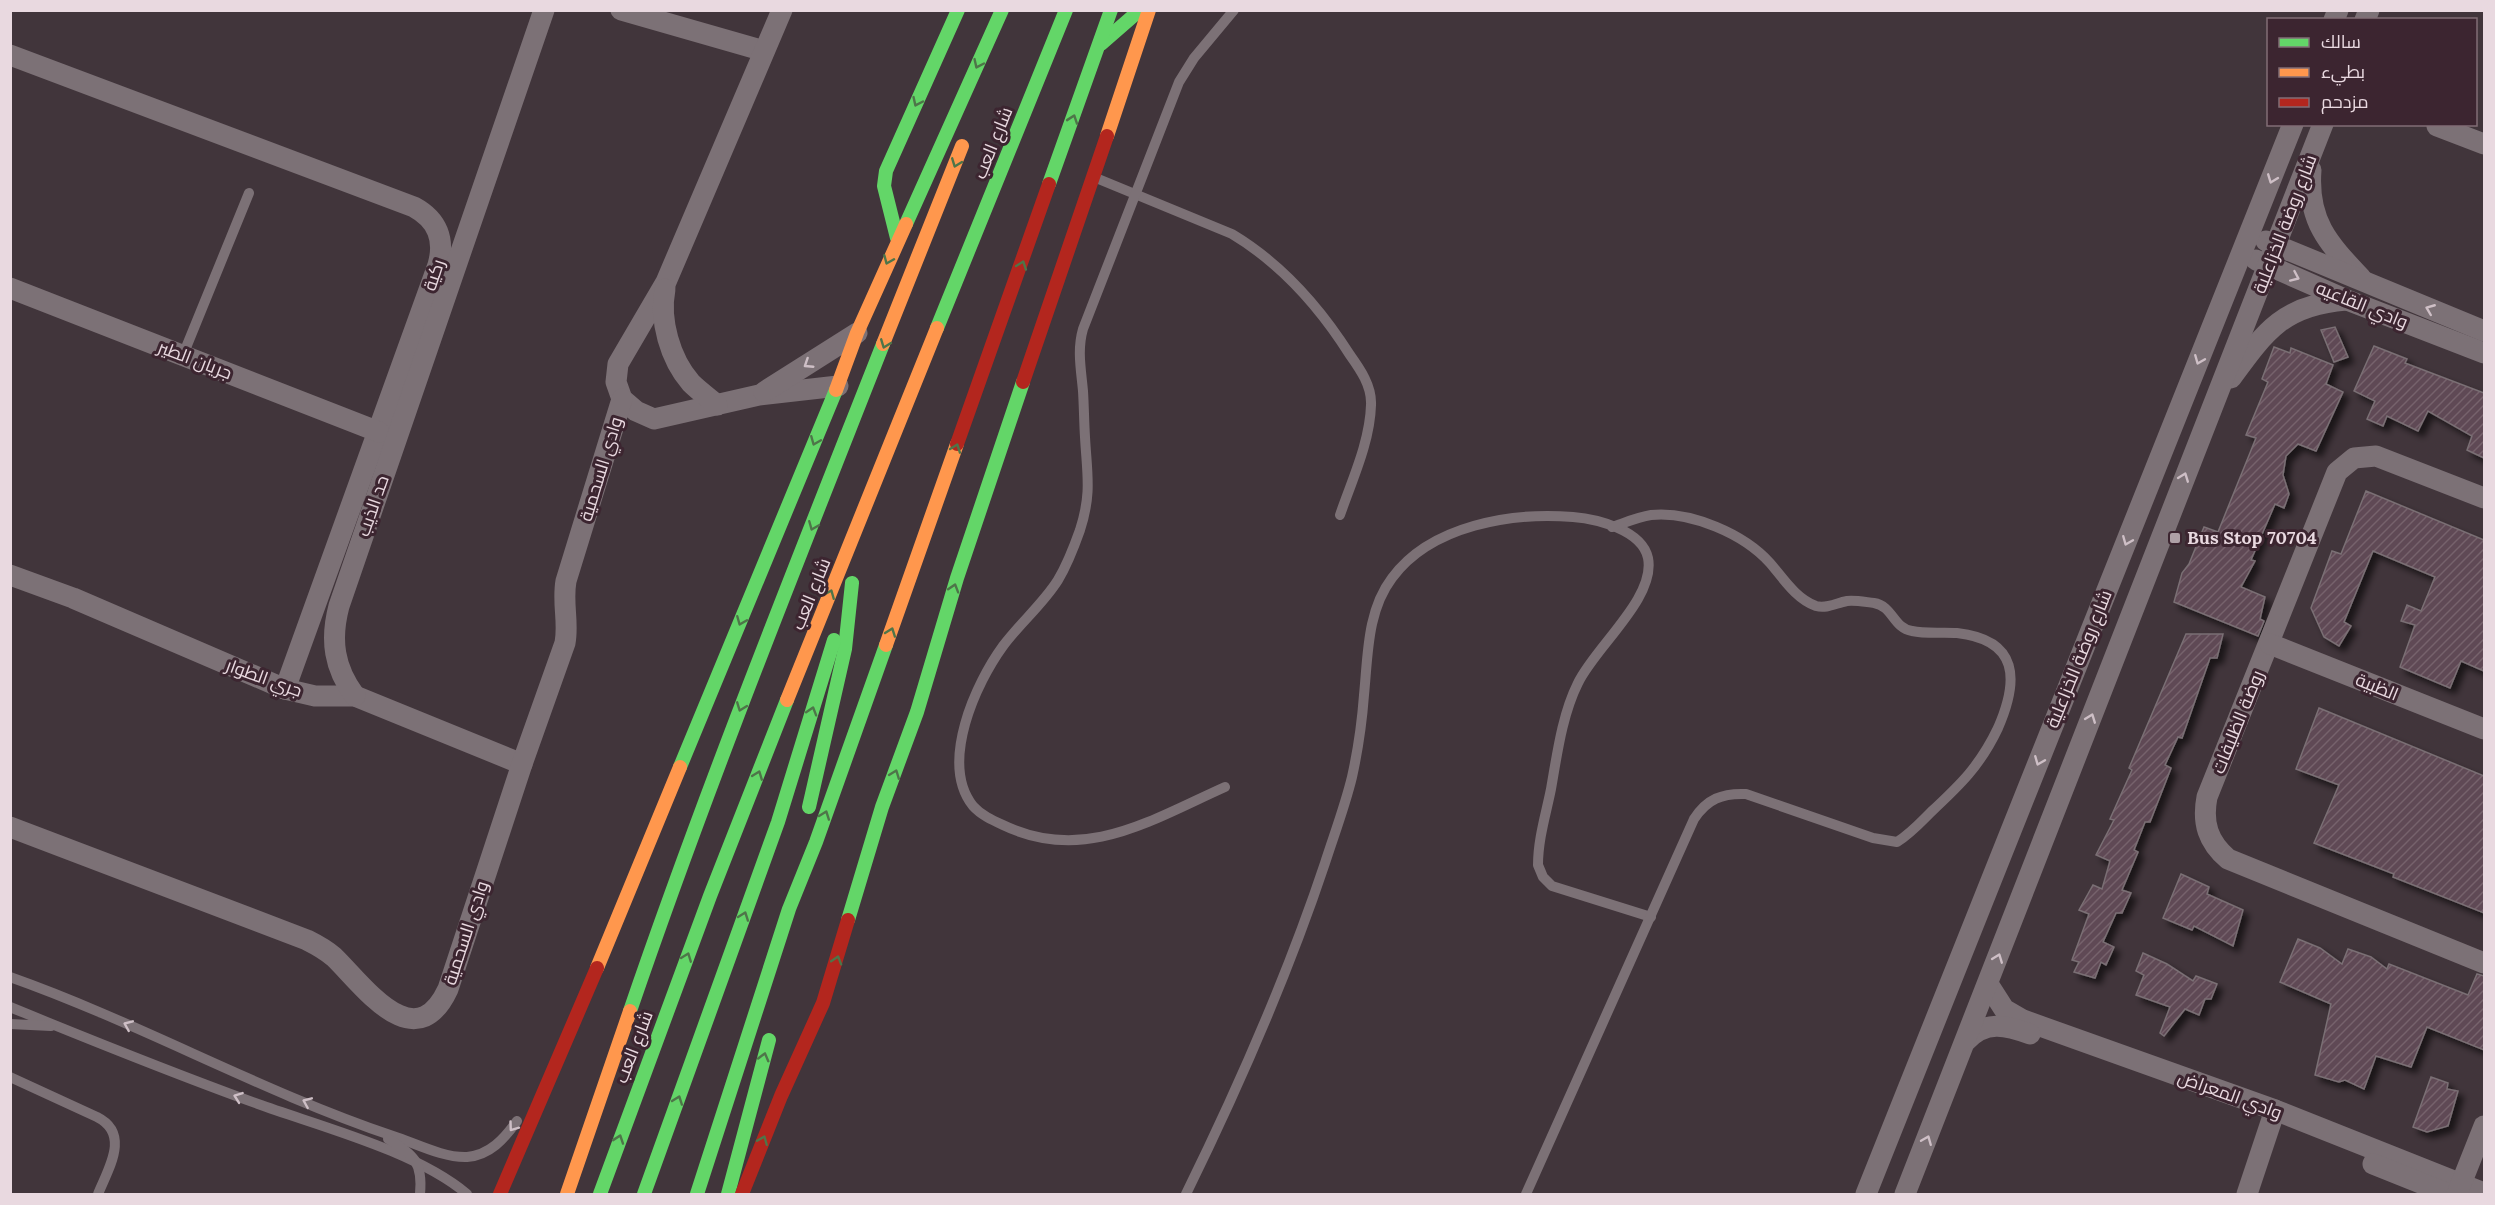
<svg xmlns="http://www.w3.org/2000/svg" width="2495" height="1205" viewBox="0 0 2495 1205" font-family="Lora,Cairo,serif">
  <defs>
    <pattern id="building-hatch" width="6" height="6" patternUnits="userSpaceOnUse" patternTransform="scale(1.5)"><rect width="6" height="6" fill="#5f4854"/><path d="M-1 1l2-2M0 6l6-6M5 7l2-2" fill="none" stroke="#76626c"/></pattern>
    <filter id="shadow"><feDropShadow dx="5.5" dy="5.5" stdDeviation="3" flood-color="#0009"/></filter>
  </defs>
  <rect width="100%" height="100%" fill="#41353b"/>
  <g fill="url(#building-hatch)" stroke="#7a6f74" stroke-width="1.5" filter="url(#shadow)">
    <polygon points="2335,327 2348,357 2334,362 2321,330"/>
    <polygon points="2374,346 2407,359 2405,363 2484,393 2484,458 2467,450 2472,436 2428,411 2418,431 2387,416 2383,426 2367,419 2375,401 2354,391"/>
    <polygon points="2274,347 2290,353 2291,348 2333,365 2326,384 2343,392 2316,451 2298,444 2286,456 2283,475 2289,494 2284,508 2275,504 2251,560 2255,561 2241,587 2265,597 2260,619 2264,621 2258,636 2174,602 2182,573 2189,564 2204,527 2218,532 2256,438 2246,435 2268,382 2262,379"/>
    <polygon points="2366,491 2484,540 2484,671 2461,661 2450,688 2400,667 2415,625 2401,621 2407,605 2421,611 2435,577 2373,551 2344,622 2351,626 2339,646 2324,637 2311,608 2332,551 2341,554"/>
    <polygon points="2186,634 2223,634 2217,658 2210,658 2182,738 2178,737 2165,765 2171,768 2150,822 2145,822 2134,850 2138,852 2122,890 2131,893 2122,913 2116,913 2103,942 2114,947 2106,965 2101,962 2095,978 2074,972 2079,962 2072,960 2089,914 2079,910 2093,885 2102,889 2110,861 2096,855 2114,820 2110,819 2132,770 2129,768"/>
    <polygon points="2319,708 2484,776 2484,913 2393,877 2394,874 2314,843 2339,785 2296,769"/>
    <polygon points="2181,874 2209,887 2207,894 2243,910 2233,946 2194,926 2192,930 2163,918"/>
    <polygon points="2298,939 2320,948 2342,964 2348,949 2371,957 2387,969 2389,964 2468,995 2477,974 2484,976 2484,1050 2427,1027 2411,1067 2376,1056 2364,1089 2345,1080 2339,1082 2315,1075 2331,1004 2280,982"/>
    <polygon points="2143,953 2167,964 2193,981 2196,976 2217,984 2211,999 2205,999 2199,1015 2185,1009 2164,1036 2160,1033 2170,1007 2136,995 2144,975 2136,971"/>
    <polygon points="2431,1077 2448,1083 2447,1089 2458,1091 2448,1126 2427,1132 2413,1127"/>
  </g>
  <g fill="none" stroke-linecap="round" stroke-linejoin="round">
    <g stroke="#7c7176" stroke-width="10">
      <path d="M1096,178L1232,234C1282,264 1319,306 1350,355C1360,369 1372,386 1371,405C1370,442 1352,480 1340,515"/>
      <polyline points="183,355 249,193"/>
      <path d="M1225,787C1151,820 1084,864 1003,825C992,820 981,815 973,806C939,763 976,683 1003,646C1020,623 1043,604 1058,580C1067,565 1074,547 1080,530C1092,493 1087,474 1085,437C1084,421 1084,407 1083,391C1081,369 1077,350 1083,329L1179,82L1194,58L1234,10"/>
      <path d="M10,977C140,1023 262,1092 393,1136C415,1143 443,1158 467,1157C490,1155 504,1139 517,1121"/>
      <path d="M10,1007C93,1041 175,1074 258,1104C322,1127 416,1151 467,1194"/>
      <polyline points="10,1024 51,1026"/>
      <path d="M10,1077L97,1117C131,1134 108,1169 98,1194"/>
      <path d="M388,1139C414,1154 423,1163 420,1194"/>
      <path d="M1186,1194C1239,1086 1287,977 1325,863C1334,835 1345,806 1352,777C1358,750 1362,722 1364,695C1368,655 1367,611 1392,578C1431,525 1512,512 1573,517C1597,519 1642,530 1648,558C1656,598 1595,647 1578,683C1562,715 1557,755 1551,789C1546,814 1538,839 1538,865L1543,877L1552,886L1651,917"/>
      <path d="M1526,1194L1694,819C1707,799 1722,793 1746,794L1873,838L1897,842C1910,834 1920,823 1931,812C1960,785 1980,766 1998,728C2019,680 2019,640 1957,633C1942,632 1926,634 1912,631C1893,628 1893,606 1874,603C1865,602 1855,600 1847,601C1836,603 1827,609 1816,606C1796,599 1783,578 1770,563C1744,534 1691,511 1651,515C1638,517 1624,523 1612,527"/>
    </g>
    <g stroke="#7c7176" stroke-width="21">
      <polyline points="621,10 764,51"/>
      <polyline points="782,10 666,282 618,364 616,382 622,399 636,411 654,419 759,395 838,386"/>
      <polyline points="2334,20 2338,10"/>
      <polyline points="2365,20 2369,10"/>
      <path d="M10,55L414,207C438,220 445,240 438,265L285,689"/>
      <polyline points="2437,126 2484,144"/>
      <path d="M2311,170C2307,221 2328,243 2361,278"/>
      <polyline points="2266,241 2484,331"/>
      <polyline points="2256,260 2347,300 2484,353"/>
      <polyline points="10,288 379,432"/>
      <path d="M665,289C659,320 670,359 691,383C699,391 709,398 717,405"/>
      <path d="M2231,378C2266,330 2284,305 2346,300"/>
      <polyline points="764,392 857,333"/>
      <path d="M2484,498L2376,456L2354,458L2337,472L2207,797C2202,823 2208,842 2228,859L2484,963"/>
      <polyline points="10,575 73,598 285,689 315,696 355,696 522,764"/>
      <polyline points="2270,644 2484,729"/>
      <path d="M355,696C334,668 330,640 339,606L544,10"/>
      <path d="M10,827L307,940C317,945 326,950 334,957C363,985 415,1060 448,989L522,764L565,643C569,622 562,603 566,581L622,399"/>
      <polyline points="1988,984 2004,1009 2023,1020 2275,1110 2484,1193"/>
      <path d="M1966,1041C1985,1020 2006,1025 2030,1034"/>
      <polyline points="2373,1164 2448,1194"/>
      <polyline points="1866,1194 2293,124"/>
      <polyline points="1905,1194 2323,124"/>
      <polyline points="2247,1194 2275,1110"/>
      <polyline points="2457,1194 2484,1126"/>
    </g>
    <g stroke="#63d668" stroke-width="14">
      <polyline points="1101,44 1140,10"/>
      <polyline points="1049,184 1111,10"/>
      <polyline points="906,224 1002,10"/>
      <polyline points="897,238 884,186 886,171 958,10"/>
      <polyline points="937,328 1066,10"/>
      <polyline points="680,767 836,390"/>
      <polyline points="809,807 845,649 852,583"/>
      <polyline points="848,920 882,807 917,712 957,578 1023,382"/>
      <path d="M630,1011C707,786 796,565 883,344"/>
      <polyline points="600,1194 710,896 787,700"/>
      <polyline points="644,1194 778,822 834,640"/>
      <polyline points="697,1194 789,909 816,842 886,645"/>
      <polyline points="728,1194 769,1040"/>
    </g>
    <g stroke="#ff974d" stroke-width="14">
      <polyline points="1107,136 1149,10"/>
      <polyline points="883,344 962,146"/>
      <polyline points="836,390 857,333 906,224"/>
      <polyline points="886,645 957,444"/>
      <polyline points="787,700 937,328"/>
      <polyline points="597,968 680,767"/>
      <polyline points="567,1194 630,1011"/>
    </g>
    <g stroke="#b3261e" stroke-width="14">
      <polyline points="1023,382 1107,136"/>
      <polyline points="957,444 1049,184"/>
      <polyline points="500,1194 597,968"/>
      <polyline points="742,1194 781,1096 823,1003 848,920"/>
    </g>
  </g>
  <defs><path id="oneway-chevron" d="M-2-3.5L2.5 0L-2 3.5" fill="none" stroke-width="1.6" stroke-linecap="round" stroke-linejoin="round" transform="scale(1.5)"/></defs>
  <g stroke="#4e7549">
    <use href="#oneway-chevron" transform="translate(978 64) rotate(115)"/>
    <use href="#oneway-chevron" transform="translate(917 102) rotate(115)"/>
    <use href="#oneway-chevron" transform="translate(1073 119) rotate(-71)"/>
    <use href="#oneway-chevron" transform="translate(956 163) rotate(111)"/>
    <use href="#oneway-chevron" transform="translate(888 260) rotate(113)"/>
    <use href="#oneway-chevron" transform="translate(1022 265) rotate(-70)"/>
    <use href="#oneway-chevron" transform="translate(885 344) rotate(111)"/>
    <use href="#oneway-chevron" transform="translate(815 441) rotate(112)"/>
    <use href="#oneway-chevron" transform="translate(956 448) rotate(-70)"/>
    <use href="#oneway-chevron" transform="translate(813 526) rotate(112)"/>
    <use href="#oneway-chevron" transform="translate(954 588) rotate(-73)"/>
    <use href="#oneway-chevron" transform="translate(830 594) rotate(-68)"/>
    <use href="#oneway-chevron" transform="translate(741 621) rotate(112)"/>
    <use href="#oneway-chevron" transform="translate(891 632) rotate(-70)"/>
    <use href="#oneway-chevron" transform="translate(741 707) rotate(111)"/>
    <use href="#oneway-chevron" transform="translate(812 711) rotate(-73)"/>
    <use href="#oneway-chevron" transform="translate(895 774) rotate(-69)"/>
    <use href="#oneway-chevron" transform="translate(758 775) rotate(-69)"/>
    <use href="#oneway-chevron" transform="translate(825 815) rotate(-70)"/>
    <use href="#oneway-chevron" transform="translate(744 916) rotate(-70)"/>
    <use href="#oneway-chevron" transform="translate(687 957) rotate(-69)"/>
    <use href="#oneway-chevron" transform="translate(837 960) rotate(-73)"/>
    <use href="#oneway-chevron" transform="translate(764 1057) rotate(-75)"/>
    <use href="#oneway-chevron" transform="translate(678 1100) rotate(-70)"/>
    <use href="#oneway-chevron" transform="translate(619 1139) rotate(-71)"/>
    <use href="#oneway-chevron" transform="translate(763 1140) rotate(-68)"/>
  </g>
  <g stroke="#cebfc6">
    <use href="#oneway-chevron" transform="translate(2272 179) rotate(111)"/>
    <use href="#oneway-chevron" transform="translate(2295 277) rotate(24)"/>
    <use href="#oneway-chevron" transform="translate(2430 309) rotate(-158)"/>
    <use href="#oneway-chevron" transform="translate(2199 360) rotate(112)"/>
    <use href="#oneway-chevron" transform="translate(808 364) rotate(147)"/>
    <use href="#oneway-chevron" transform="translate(2184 477) rotate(-69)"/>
    <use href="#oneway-chevron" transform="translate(2127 541) rotate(112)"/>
    <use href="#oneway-chevron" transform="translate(2091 718) rotate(-69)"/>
    <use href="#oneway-chevron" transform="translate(2039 761) rotate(112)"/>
    <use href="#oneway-chevron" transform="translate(1998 958) rotate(-69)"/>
    <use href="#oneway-chevron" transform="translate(128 1025) rotate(-157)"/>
    <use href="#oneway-chevron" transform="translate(238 1097) rotate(-160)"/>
    <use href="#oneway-chevron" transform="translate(307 1102) rotate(-157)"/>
    <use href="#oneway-chevron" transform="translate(513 1127) rotate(126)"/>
    <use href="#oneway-chevron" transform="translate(1927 1140) rotate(-68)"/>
  </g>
  <rect fill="#aea0a6" stroke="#3c2530" stroke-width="2" x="2169" y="532" width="12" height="12" rx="3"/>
  <g text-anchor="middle" stroke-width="6" stroke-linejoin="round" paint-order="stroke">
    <g font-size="18" fill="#e9d9e0" stroke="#3c2530">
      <text transform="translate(993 143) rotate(-68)" y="6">شارع العب</text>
      <text transform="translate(2285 224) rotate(-69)" y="6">شارع روضة الخزاعلية</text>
      <text transform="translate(434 275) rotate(-72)" y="6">ركية</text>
      <text transform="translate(2362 305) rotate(22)" y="6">وادي القاعيه</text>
      <text transform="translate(195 360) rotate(21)" y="6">جريان الطير</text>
      <text transform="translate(601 469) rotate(-73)" y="6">وادي السحمية</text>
      <text transform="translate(373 506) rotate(-71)" y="6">حد الذيب</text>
      <text transform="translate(811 594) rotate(-68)" y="6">شارع العب</text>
      <text transform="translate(2079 659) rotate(-68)" y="6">شارع روضة الخزاعلية</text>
      <text transform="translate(264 678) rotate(20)" y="6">جري الطوار</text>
      <text transform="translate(2377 687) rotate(22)" y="6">الظبية</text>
      <text transform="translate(2238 722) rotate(-68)" y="6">روضة الظليفات</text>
      <text transform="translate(466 933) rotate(-72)" y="6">وادي السحمية</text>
      <text transform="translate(634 1047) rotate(-69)" y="6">شارع العب</text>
      <text transform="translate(2230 1095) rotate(20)" y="6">وادي المعراض</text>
    </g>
    <g font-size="18" font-weight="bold" fill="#e9d9e0" stroke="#3c2530" text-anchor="start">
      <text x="2187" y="544">Bus Stop 70704</text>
    </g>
  </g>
  <rect width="2495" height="1205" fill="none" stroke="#e9d9e0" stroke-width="24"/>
  <rect x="2267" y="18" width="210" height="108" fill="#3c2530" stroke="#816d76" stroke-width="1.5"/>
  <rect x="2279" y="38" width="30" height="9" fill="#63d668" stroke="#816d76" stroke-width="1.5"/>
  <text x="2321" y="48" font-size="18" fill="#e9d9e0">سالك</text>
  <rect x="2279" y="68" width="30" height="9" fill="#ff974d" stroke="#816d76" stroke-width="1.5"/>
  <text x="2321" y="78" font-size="18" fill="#e9d9e0">بطيء</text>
  <rect x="2279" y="98" width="30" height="9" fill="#b3261e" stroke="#816d76" stroke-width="1.5"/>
  <text x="2321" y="108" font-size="18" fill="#e9d9e0">مزدحم</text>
</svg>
